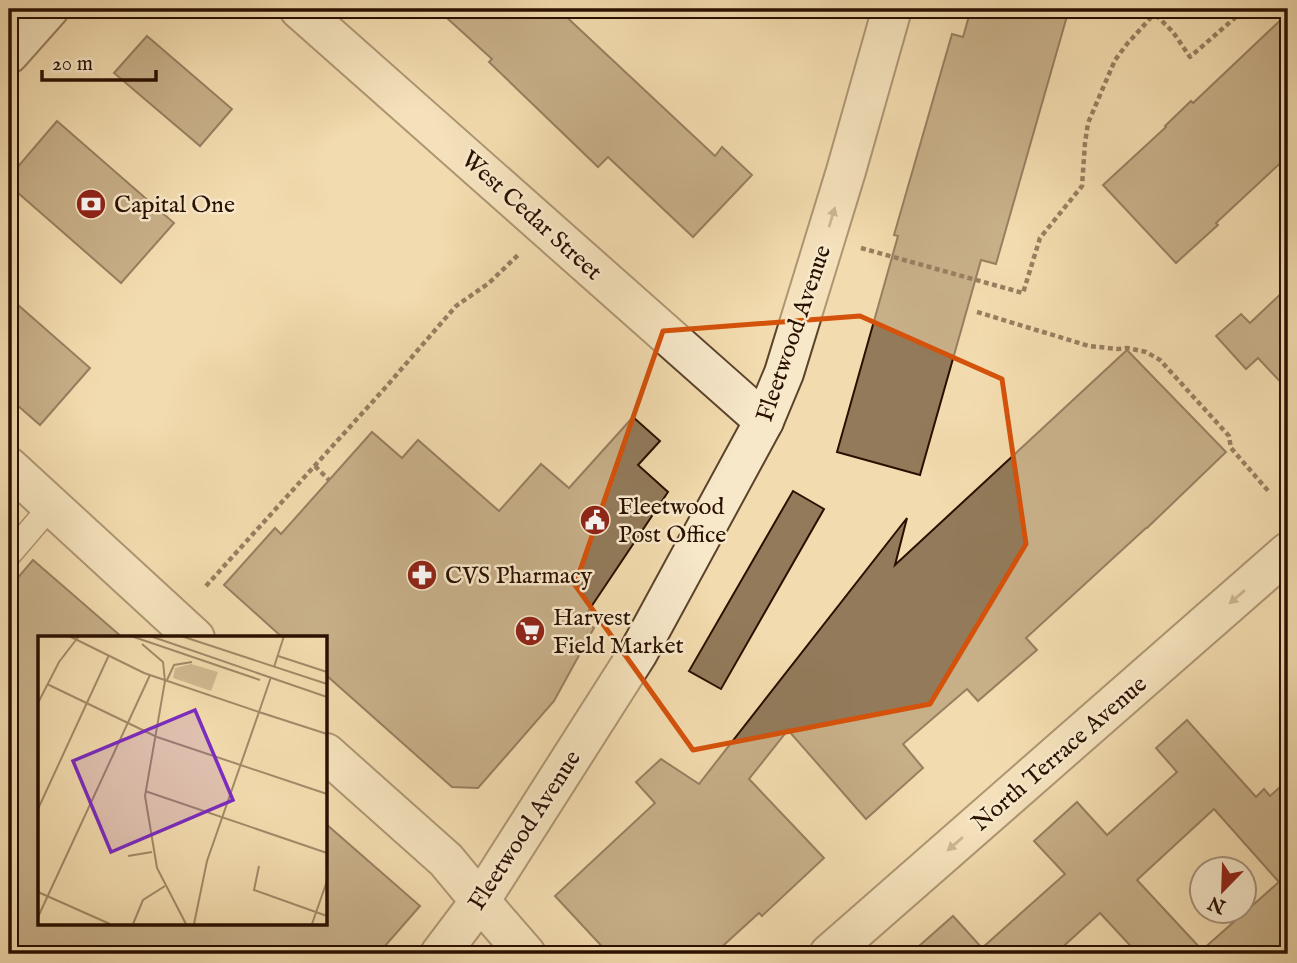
<svg xmlns="http://www.w3.org/2000/svg" width="1297" height="963" viewBox="0 0 1297 963" font-family="'IM FELL English',serif">
  <rect width="100%" height="100%" fill="#f2dbae"/>
  <filter id="stains"><feTurbulence type="fractalNoise" baseFrequency=".00286" numOctaves="4"/><feColorMatrix values="0 0 0 0 .2 0 0 0 0 .09 0 0 0 0 .02 0 0 0 .5 -.17"/></filter>
  <radialGradient id="worn" r=".72"><stop offset=".6" stop-color="#630" stop-opacity="0"/><stop offset="1" stop-color="#630" stop-opacity=".3"/></radialGradient>
  <g fill="#927a5a" stroke="#2a1000" stroke-width="2" fill-rule="evenodd">
    <polygon points="437,9 558,9 715,156 722,147 752,175 693,237 608,157 598,167 489,62 492,59"/>
    <polygon points="971,9 1069,9 996,264 981,260 920,475 837,452 898,236 894,235 952,34 963,37"/>
    <polygon points="1288,13 1288,156 1216,223 1218,225 1176,263 1103,185 1166,127 1165,126 1191,101 1193,103"/>
    <polygon points="147,36 232,109 200,146 114,73"/>
    <polygon points="57,121 174,223 121,283 9,185 9,177"/>
    <polygon points="1288,287 1288,390 1258,358 1246,369 1216,336 1241,314 1250,323"/>
    <polygon points="9,297 90,368 40,425 9,398"/>
    <polygon points="1127,350 1226,452 1147,528 1146,528 1026,638 1037,650 978,701 967,689 903,744 923,768 866,819 788,730 749,779 824,858 762,916 759,913 714,954 609,954 555,896 655,803 636,782 661,759 699,784 907,518 895,565"/>
    <polygon points="633,417 660,441 638,465 668,492 583,619 594,628 554,701 478,788 452,787 326,675 326,638 283,638 224,585 275,528 281,534 372,432 402,458 418,440 499,511 541,464 569,488"/>
    <polygon points="793,491 824,509 721,689 689,671"/>
    <polygon points="33,560 123,638 40,638 40,923 326,923 326,824 420,906 378,954 9,954 9,588"/>
    <path d="M1187,720L1256,797L1264,789L1270,796L1288,780V954H1138L1100,913L1055,954H910L953,916L982,948L1065,874L1034,841L1077,802L1107,835L1177,772L1156,748ZM1214,809L1279,882L1202,950L1137,880Z"/>
  </g>
  <g fill="none" stroke-linecap="round" stroke-linejoin="round">
    <g stroke="#5c432c" stroke-width="26">
      <polyline id="service" points="9,555 51,506"/>
    </g>
    <g stroke="#5c432c" stroke-width="42">
      <g id="minor">
        <polyline points="299,9 764,421"/>
        <polyline points="480,901 526,954"/>
        <polyline points="829,954 1288,552"/>
      </g>
    </g>
    <g stroke="#5c432c" stroke-width="42">
      <g id="tertiary">
        <polyline points="9,467 195,638"/>
        <polyline points="326,753 446,860 480,901"/>
        <polyline points="440,954 480,901 638,653 764,421 784,373 846,171 892,9"/>
      </g>
    </g>
    <g stroke="#2a1000" stroke-width="42">
      <polyline id="secondary" points="9,54 49,9"/>
    </g>
    <g stroke="#2a1000" stroke-width="4.5" stroke-dasharray="5 3.5" stroke-linecap="butt">
      <polyline points="1150,9 1173,32 1190,57 1245,9"/>
      <polyline points="861,248 1023,293 1040,238 1082,186 1085,143 1088,123 1115,60 1127,44 1155,13"/>
      <polyline points="977,312 1089,346 1118,349 1127,348 1146,352 1160,360 1229,436 1231,448 1270,493"/>
      <polyline points="315,466 329,480"/>
      <polyline points="206,586 385,388 456,306 489,283 518,255"/>
    </g>
    <use href="#service" stroke="#f7e8ca" stroke-width="23"/>
    <use href="#minor" stroke="#f7e8ca" stroke-width="38"/>
    <use href="#tertiary" stroke="#f7e8ca" stroke-width="38"/>
    <use href="#secondary" stroke="#f7e8ca" stroke-width="38"/>
  </g>
  <defs><path id="oneway-solid" d="M-6-.8H1V-3.2L6.5 0L1 3.2V.8H-6Z" transform="scale(1.75)"/></defs>
  <g fill="#9b876f">
    <use href="#oneway-solid" transform="translate(832 217) rotate(-73)"/>
    <use href="#oneway-solid" transform="translate(1237 597) rotate(139)"/>
    <use href="#oneway-solid" transform="translate(955 844) rotate(139)"/>
  </g>
  <path d="M0 0H1297V963H0ZM860,316L1002,379L1026,544L930,704L693,750L575,585L663,331Z" fill="#f2dbae" fill-opacity=".55" fill-rule="evenodd"/>
  <path fill="none" stroke="#d5520b" stroke-width="5" stroke-linejoin="round" d="M860,316L1002,379L1026,544L930,704L693,750L575,585L663,331Z"/>
  <defs>
    <g id="bank-disc" transform="scale(1.575)"><circle r="9.5" fill="#8f2418" stroke="#f7e8ca"/><path d="M-6-4H6V4H-6ZM0-2.3a2.3 2.3 0 1 0 0 4.6a2.3 2.3 0 1 0 0-4.6Z" fill="#fff"/></g>
    <g id="civic-disc" transform="scale(1.575)"><circle r="9.5" fill="#8f2418" stroke="#f7e8ca"/><path d="M-.6-6.5H3V-4.5H.6V-3L4-1V1h2V6H-6V1h2V-1L-.6-3ZM-1.2 2.5V6h2.4V2.5Z" fill="#fff"/></g>
    <g id="pharmacy-disc" transform="scale(1.575)"><circle r="9.5" fill="#8f2418" stroke="#f7e8ca"/><path d="M-2-6h4v4h4v4h-4v4h-4v-4h-4v-4h4Z" fill="#fff"/></g>
    <g id="supermarket-disc" transform="scale(1.575)"><circle r="9.5" fill="#8f2418" stroke="#f7e8ca"/><path d="M-6-5.5h2.5l.6 2H6L4.5 2H-2.5L-4.4-4H-6ZM-1.5 3.2a1.3 1.3 0 1 0 .1 0ZM3 3.2a1.3 1.3 0 1 0 .1 0Z" fill="#fff"/></g>
  </defs>
  <g fill-rule="evenodd">
    <use href="#bank-disc" x="91" y="204"/>
    <use href="#civic-disc" x="595" y="520"/>
    <use href="#pharmacy-disc" x="422" y="575"/>
    <use href="#supermarket-disc" x="530" y="631"/>
  </g>
  <g text-anchor="middle" stroke-width="5" stroke-linejoin="round" paint-order="stroke">
    <g font-size="24" fill="#2a1000" stroke="#f7e8ca" text-anchor="start">
      <text x="114" y="212">Capital One</text>
      <text x="618" y="514">Fleetwood<tspan x="618" dy="28">Post Office</tspan></text>
      <text x="445" y="583">CVS Pharmacy</text>
      <text x="553" y="625">Harvest<tspan x="553" dy="28">Field Market</tspan></text>
    </g>
    <g font-size="24" fill="#2a1000" stroke="#f7e8ca">
      <text transform="translate(532 215) rotate(42)" y="8">West Cedar Street</text>
      <text transform="translate(793 333) rotate(-71)" y="8">Fleetwood Avenue</text>
      <text transform="translate(1059 753) rotate(-41)" y="8">North Terrace Avenue</text>
      <text transform="translate(524 830) rotate(-57)" y="8">Fleetwood Avenue</text>
    </g>
  </g>
  <g transform="translate(38 636)">
    <rect width="289" height="289" fill="#f2dbae"/>
    <path d="M153,28L180,36L173,55L135,42L137,32Z" fill="#d0b890"/>
    <path fill="none" stroke="#a28a68" stroke-width="2" d="M31,0L106,37L221,76L169,225L156,288M93,0L222,44M112,0L289,61M143,0L289,48M104,8L125,26L127,45M240,20L289,36M236,31L246,0M233,41L221,76L289,98M129,44L136,29L154,26M127,45L107,160L119,232L148,288M9,48L119,101L289,158M0,67L21,26L41,0M107,155L289,217M0,173L71,19M90,220L114,216M221,230L216,254L289,280M0,256L72,288M0,281L112,39M95,288L105,264L127,250M274,288L289,245"/>
    <path fill="#7b2cbf" fill-opacity="0.15" stroke="#7b2cbf" stroke-width="3.5" d="M157,74L195,164L73,216L35,125Z"/>
    <rect width="289" height="289" fill="none" stroke="#2a1000" stroke-width="3.5"/>
  </g>
  <rect width="1297" height="963" fill="none" stroke="#f2dbae" stroke-width="35"/>
  <rect x="10" y="10" width="1276" height="942" fill="none" stroke="#2a1000" stroke-width="3.5"/>
  <rect x="18" y="18" width="1262" height="928" fill="none" stroke="#2a1000" stroke-width="2"/>
  <g transform="translate(1223 890) rotate(203)"><circle r="33" fill="#f7e8ca" stroke="#a59279" stroke-width="2"/>
  <path d="M0-5L12 26L0 18L-12 26Z" fill="#8f2418"/>
  <text y="-10" font-size="19" font-weight="bold" text-anchor="middle" fill="#2a1000">N</text>
  </g>
  <path d="M42 70v10h114v-10" fill="none" stroke="#2a1000" stroke-width="3.5"/>
  <text x="52" y="70" font-size="21" fill="#2a1000" stroke="#f7e8ca" stroke-width="5" paint-order="stroke">20 m</text>
  <rect width="100%" height="100%" filter="url(#stains)"/>
  <rect width="100%" height="100%" fill="url(#worn)"/>
</svg>
